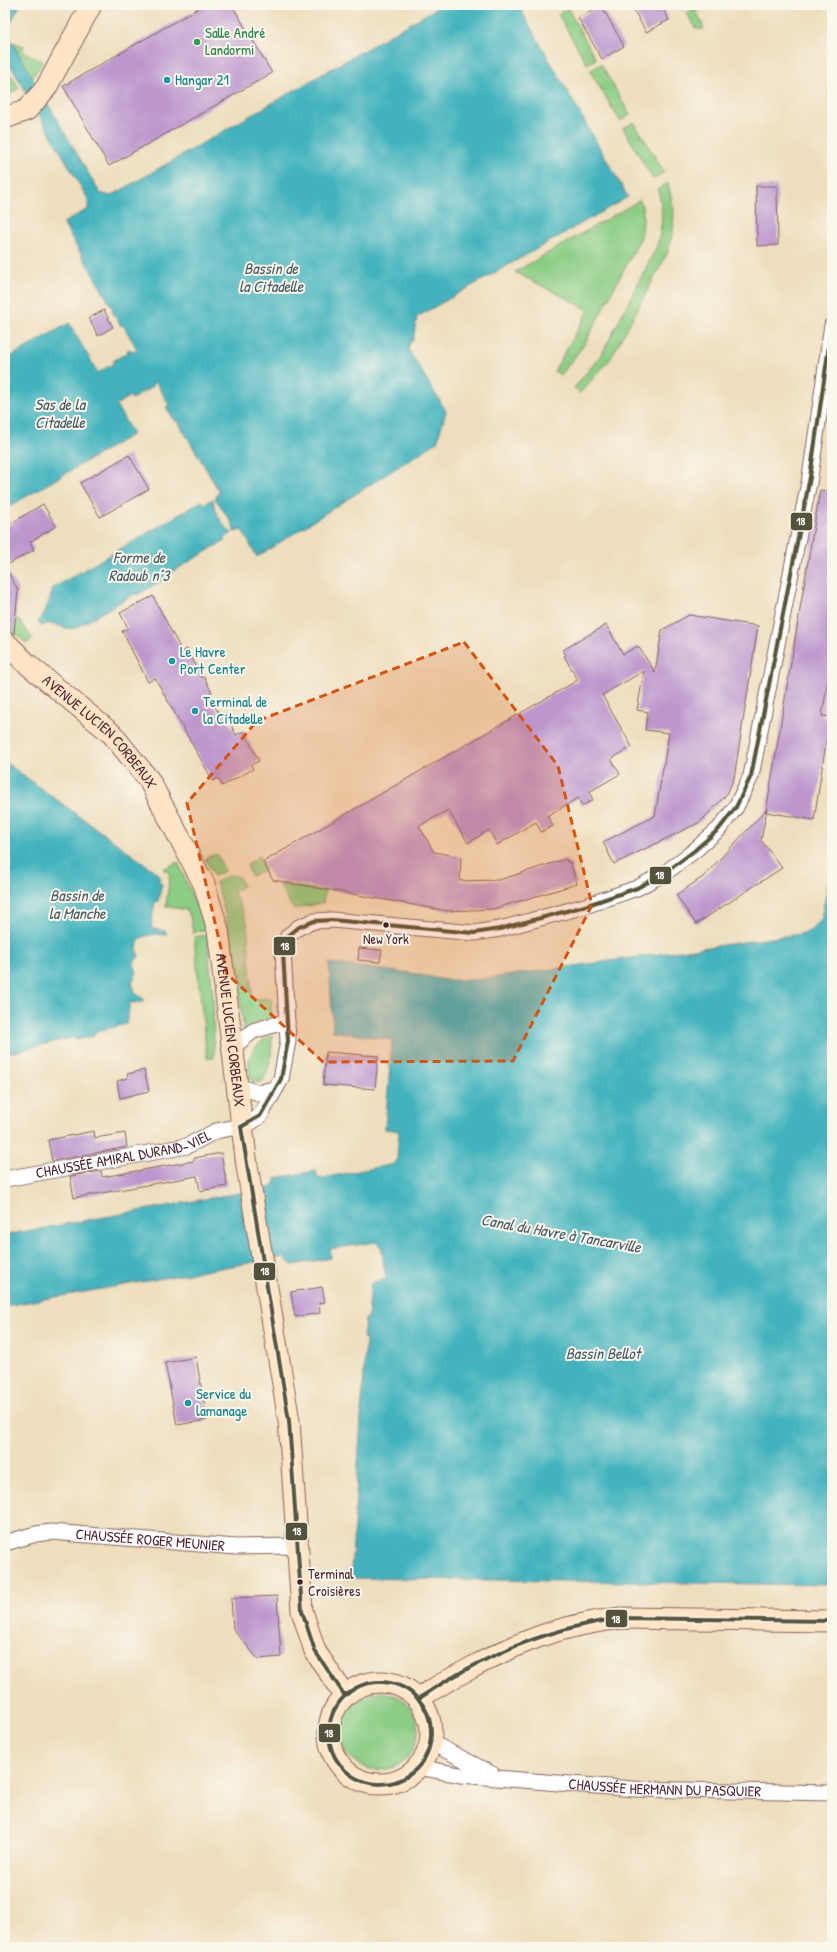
<svg xmlns="http://www.w3.org/2000/svg" width="837" height="1952" viewBox="0 0 837 1952" font-family="'Patrick Hand',sans-serif">
  <rect width="100%" height="100%" fill="#fbf7ec"/>
  <filter id="ink" filterUnits="userSpaceOnUse"><feTurbulence type="fractalNoise" baseFrequency=".025" numOctaves="2"/><feDisplacementMap in="SourceGraphic" scale="8" xChannelSelector="R" yChannelSelector="G"/><feConvolveMatrix kernelMatrix="1 2 1 2 8 2 1 2 1" color-interpolation-filters="sRGB"/></filter>
  <filter id="wash" filterUnits="userSpaceOnUse"><feTurbulence type="fractalNoise" baseFrequency=".012" numOctaves="4" result="noise"/><feDisplacementMap in="SourceGraphic" scale="16" xChannelSelector="R" yChannelSelector="G"/><feGaussianBlur stdDeviation="0.9" result="paint"/><feColorMatrix in="noise" values="0 0 0 0 0 0 0 0 0 0 0 0 0 0 0 0 0 1.4 0 .05"/><feComposite in="paint" operator="in"/></filter>
  <g filter="url(#wash)">
    <rect width="100%" height="100%" fill="#eedebd"/>
    <g fill="#8ccd85" stroke="#6b7658">
      <polygon points="695,8 704,28 702,30 695,28 687,13"/>
      <polygon points="568,9 596,59 587,64 558,14"/>
      <polygon points="12,42 24,46 22,51 43,62 32,77"/>
      <polygon points="601,64 630,115 620,121 590,71"/>
      <polygon points="5,66 19,88 5,97"/>
      <polygon points="634,122 664,172 653,179 623,128"/>
      <path d="M668,183L674,210L673,232L667,254L611,358L580,393L574,388L602,354L657,246C663,226 663,209 658,189Z"/>
      <path d="M640,200C645,213 643,224 641,237L585,343L561,375L554,371L589,310L515,272Z"/>
      <polygon points="13,617 19,620 33,639 26,643 6,625 5,620"/>
      <polygon points="217,854 225,871 214,876 205,858"/>
      <polygon points="259,856 265,870 251,876 247,865"/>
      <polygon points="178,862 206,929 193,933 190,916 186,910 166,906 170,873 163,869"/>
      <path d="M230,875L239,877L243,886L234,892L247,922L252,998L271,999L272,1017L252,1025L244,1032C238,981 232,931 216,882Z"/>
      <polygon points="279,884 325,891 323,903 293,909"/>
      <polygon points="207,935 213,998 214,1058 207,1058 194,937"/>
      <path d="M272,1035C272,1052 271,1067 262,1082H253C242,1062 253,1044 272,1035Z"/>
      <circle cx="379" cy="1731" r="39"/>
    </g>
    <g fill="#43b3bd" stroke="#466974">
      <polygon points="5,5 20,5 6,32 100,193 111,196 442,5 518,5 628,197 417,317 413,341 410,342 408,349 446,411 437,442 257,557 242,530 234,532 233,525 215,498 219,491 177,420 175,421 166,407 169,405 156,382 152,384 153,386 132,399 130,396 116,405 133,434 5,509 5,360 69,323 98,373 114,363 113,361 128,352 127,350 130,349 134,352 137,349 123,325 121,326 112,311 113,309 63,223 88,209 88,199 5,56"/>
      <path d="M213,499C214,510 223,527 232,533L225,538L224,541L172,572L173,574L137,595L136,593L75,628C62,631 54,619 41,626L38,622C47,610 49,602 53,588L202,501L204,504Z"/>
      <path d="M5,762L160,875L159,882L162,884L158,901L155,902L151,925L153,929L166,931V935C150,933 131,935 139,957L135,960L134,964L137,972L132,982L135,993L144,999V1002L130,1003L126,1024L94,1032V1036L76,1040L75,1037L5,1054Z"/>
      <polygon points="832,863 832,1585 352,1578 351,1575 366,1339 363,1338 365,1319 368,1318 371,1283 386,1279 381,1246 376,1242 330,1249 331,1258 292,1265 283,1257 5,1306 5,1235 272,1187 276,1178 316,1171 318,1179 394,1164 397,1160 399,1131 385,1129 392,1040 333,1031 329,963 406,973 406,972 445,980 476,980 800,934 810,931 821,920"/>
    </g>
    <g id="blocks">
      <g fill="#bc96cd">
        <polygon points="204,5 232,5 272,73 109,166 63,86"/>
        <polygon points="601,5 624,46 602,59 578,18"/>
        <polygon points="631,5 661,5 669,20 646,32"/>
        <polygon points="756,186 777,186 778,245 757,246"/>
        <polygon points="104,310 113,327 98,336 89,318"/>
        <polygon points="129,455 149,489 100,517 80,483"/>
        <polygon points="820,490 832,492 832,654 822,716 830,717 814,820 766,812"/>
        <polygon points="43,504 56,526 30,542 34,550 5,566 5,527"/>
        <polygon points="5,567 18,590 14,634 5,630"/>
        <polygon points="153,596 182,652 187,649 202,678 204,677 212,693 209,694 220,716 225,713 236,735 244,731 259,761 251,765 253,769 222,786 218,778 213,781 155,678 148,682 122,631 128,628 120,613"/>
        <polygon points="689,615 758,626 734,778 727,794 700,822 614,864 603,842 655,816 669,733 645,730 648,712 637,710 644,671 602,695 632,747 611,759 620,774 589,792 593,800 582,806 578,798 547,816 553,826 541,832 536,822 497,845 489,830 468,843 448,810 419,826 434,852 461,857 460,881 499,880 566,859 567,862 570,862 577,884 493,909 448,911 273,880 263,862 578,680 564,656 566,655 563,650 606,625 623,654 638,646 655,672 662,630"/>
        <polygon points="767,809 761,840 782,868 696,924 676,895 703,877"/>
        <polygon points="359,948 382,950 380,962 358,960"/>
        <polygon points="326,1052 378,1056 375,1089 323,1085"/>
        <polygon points="144,1070 149,1091 120,1098 117,1081 128,1078 127,1074"/>
        <polygon points="94,1131 95,1138 125,1133 127,1147 52,1161 48,1140"/>
        <polygon points="221,1153 227,1186 200,1191 197,1176 74,1198 70,1176 101,1171 102,1177 194,1161 194,1158"/>
        <polygon points="322,1287 325,1302 319,1303 320,1313 295,1317 291,1292"/>
        <polygon points="196,1357 207,1420 177,1425 165,1363"/>
        <polygon points="277,1596 281,1657 258,1659 233,1629 231,1598"/>
      </g>
    </g>
  </g>
  <g filter="url(#ink)">
    <use href="#blocks" fill-opacity="0" stroke="#83625e" stroke-width="1"/>
    <g fill="none" stroke-linecap="round" stroke-linejoin="round">
      <g stroke="#83625e" stroke-width="17">
        <g id="street">
          <polyline points="232,1048 253,1031 287,1021"/>
          <polyline points="237,1086 259,1093 276,1088"/>
          <path id="s1" d="M5,1179L187,1146L216,1131L247,1125L260,1116L281,1079L288,1041L283,951L288,936L299,927L314,921L332,920L474,933L500,929L585,906L637,888L665,873L694,851L719,829L736,807L751,776L810,477L832,325"/>
          <path id="s2" d="M5,1543L36,1534L51,1532L236,1547L298,1546"/>
          <polyline points="430,1742 492,1774"/>
          <path id="s3" d="M418,1767L460,1775L633,1789L832,1793"/>
        </g>
      </g>
      <g stroke="#83625e" stroke-width="23">
        <g id="secondary">
          <polyline points="5,118 27,110 46,88 91,5"/>
          <path id="s4" d="M5,642L26,663L112,734L149,780L204,884L218,930L247,1166L289,1421L302,1611L315,1651L345,1696"/>
          <circle cx="380" cy="1733" r="51"/>
          <path d="M418,1699C435,1687 453,1678 471,1668C523,1640 562,1625 621,1618L832,1621"/>
        </g>
      </g>
      <use href="#street" stroke="#fff" stroke-width="15"/>
      <use href="#secondary" stroke="#ffe4c6" stroke-width="21"/>
      <g stroke="#fbf7ec" stroke-width="7">
        <g id="bus-1">
          <polyline points="241,1127 260,1116 281,1079 288,1041 283,951 288,936 299,927 314,921 332,920 474,933 500,929 585,906 637,888 665,873 694,851 719,829 736,807 751,776 810,477 832,325"/>
          <polyline points="241,1127 289,1421 302,1611 315,1651 345,1696"/>
          <circle cx="380" cy="1733" r="51"/>
          <path d="M418,1699C479,1657 548,1628 621,1618L832,1621"/>
        </g>
      </g>
      <use href="#bus-1" stroke="#54523a" stroke-width="4"/>
    </g>
  </g>
  <path fill="#d8530f" fill-opacity="0.2" stroke="#d8530f" stroke-width="3" stroke-dasharray="8 5" stroke-linejoin="round" d="M464,642L558,766L592,905L513,1061L323,1062L227,974L187,803L257,721Z"/>
  <circle fill="#2e9e5b" stroke="#fbf7ec" stroke-width="1.5" cx="197" cy="42" r="4"/>
  <g fill="#0f9aa8" stroke="#fbf7ec" stroke-width="1.5">
    <circle cx="167" cy="80" r="4"/>
    <circle cx="172" cy="661" r="4"/>
    <circle cx="195" cy="711" r="4"/>
    <circle cx="188" cy="1403" r="4"/>
  </g>
  <g fill="#4a1f2b" stroke="#fbf7ec" stroke-width="1.5">
    <circle cx="386" cy="925" r="3.5"/>
    <circle cx="300" cy="1582" r="3.5"/>
  </g>
  <g text-anchor="middle" stroke-width="4" stroke-linejoin="round" paint-order="stroke">
    <g font-size="14" fill="#4a1f2b" stroke="#fbf7ec">
      <text x="386" y="944">New York</text>
      <text x="308" y="1579" text-anchor="start">Terminal<tspan x="308" dy="17">Croisières</tspan></text>
    </g>
    <g font-size="15" fill="#27864d" stroke="#fbf7ec" text-anchor="start">
      <text x="205" y="38">Salle André<tspan x="205" dy="17">Landormi</tspan></text>
    </g>
    <g font-size="15" fill="#0d838f" stroke="#fbf7ec" text-anchor="start">
      <text x="175" y="85">Hangar 21</text>
      <text x="180" y="657">Le Havre<tspan x="180" dy="17">Port Center</tspan></text>
      <text x="203" y="707">Terminal de<tspan x="203" dy="17">la Citadelle</tspan></text>
      <text x="196" y="1399">Service du<tspan x="196" dy="17">lamanage</tspan></text>
    </g>
    <g font-size="15" fill="#4a1f2b" stroke="#fbf7ec">
      <text dy="5" stroke="none"><textPath href="#s4" startOffset="131">AVENUE LUCIEN CORBEAUX</textPath></text>
      <text dy="5" stroke="none"><textPath href="#s4" startOffset="467">AVENUE LUCIEN CORBEAUX</textPath></text>
      <text dy="5" stroke="none"><textPath href="#s1" startOffset="121">CHAUSSÉE AMIRAL DURAND-VIEL</textPath></text>
      <text dy="5" stroke="none"><textPath href="#s2" startOffset="147">CHAUSSÉE ROGER MEUNIER</textPath></text>
      <text dy="5" stroke="none"><textPath href="#s3" startOffset="248">CHAUSSÉE HERMANN DU PASQUIER</textPath></text>
    </g>
    <g font-size="16" font-style="italic" fill="#475a65" stroke="#fbf7ec">
      <text x="271" y="274">Bassin de<tspan x="271" dy="18">la Citadelle</tspan></text>
      <text x="60" y="410">Sas de la<tspan x="60" dy="18">Citadelle</tspan></text>
      <text x="139" y="563">Forme de<tspan x="139" dy="18">Radoub n°3</tspan></text>
      <text x="77" y="901">Bassin de<tspan x="77" dy="18">la Manche</tspan></text>
      <text transform="translate(561 1233) rotate(10)" y="6">Canal du Havre à Tancarville</text>
      <text x="603" y="1359">Bassin Bellot</text>
    </g>
  </g>
  <g stroke="#fbf7ec" stroke-width="1.5">
    <rect x="790" y="512" width="23" height="19" rx="4" fill="#54523a"/>
    <rect x="649" y="866" width="23" height="19" rx="4" fill="#54523a"/>
    <rect x="273" y="936" width="23" height="20" rx="4" fill="#54523a"/>
    <rect x="253" y="1262" width="23" height="19" rx="4" fill="#54523a"/>
    <rect x="285" y="1522" width="23" height="19" rx="4" fill="#54523a"/>
    <rect x="605" y="1609" width="23" height="19" rx="4" fill="#54523a"/>
    <rect x="318" y="1723" width="23" height="20" rx="4" fill="#54523a"/>
  </g>
  <g font-size="11" text-anchor="middle" font-weight="bold" fill="#fff">
    <text x="801" y="525">18</text>
    <text x="660" y="879">18</text>
    <text x="285" y="950">18</text>
    <text x="265" y="1275">18</text>
    <text x="297" y="1535">18</text>
    <text x="616" y="1623">18</text>
    <text x="329" y="1737">18</text>
  </g>
  <rect width="837" height="1952" fill="none" stroke="#fbf7ec" stroke-width="20"/>
</svg>
